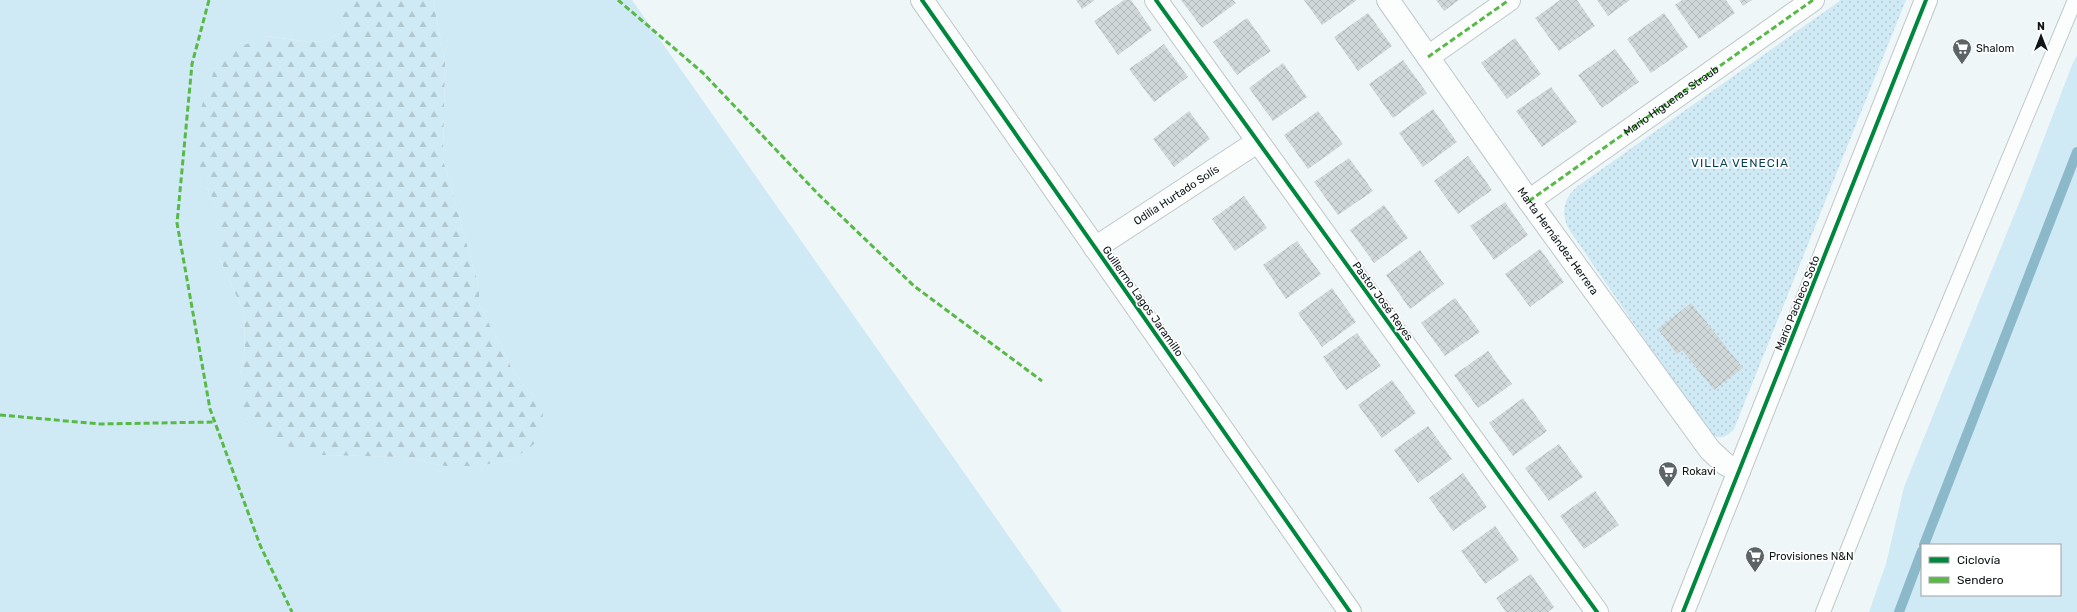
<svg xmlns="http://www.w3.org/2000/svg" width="2077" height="612" viewBox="0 0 2077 612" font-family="Rubik,sans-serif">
  <defs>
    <pattern id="forest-firs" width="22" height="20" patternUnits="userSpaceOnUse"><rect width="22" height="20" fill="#cfeaf4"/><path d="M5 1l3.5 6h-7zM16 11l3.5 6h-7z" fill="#b1c8d0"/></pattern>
    <pattern id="park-dots" width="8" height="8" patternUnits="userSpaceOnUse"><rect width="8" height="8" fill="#cfeaf4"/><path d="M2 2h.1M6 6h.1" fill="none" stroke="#b1c8d0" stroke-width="1.8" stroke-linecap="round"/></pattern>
    <pattern id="building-cross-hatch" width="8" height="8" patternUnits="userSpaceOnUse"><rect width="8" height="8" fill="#d1d8da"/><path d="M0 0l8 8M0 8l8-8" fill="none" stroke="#b2b8ba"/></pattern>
  </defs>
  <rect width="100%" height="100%" fill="#eef6f8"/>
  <g fill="#cfeaf4" fill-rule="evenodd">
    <polygon points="0,0 339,0 339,33 325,41 309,42 266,36 197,170 219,210 219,257 244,313 245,347 240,375 320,455 404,457 445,466 477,466 508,461 522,453 535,398 514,373 479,304 479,287 443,160 445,63 433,0 632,0 1062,612 0,612"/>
    <path d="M2077,55V612H1869L1886,564L1904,487L2023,193L2072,65ZM1922,545H2060V595H1922Z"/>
  </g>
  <polygon fill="url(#forest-firs)" points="339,0 433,0 445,63 443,160 479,287 479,304 514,373 535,398 543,413 542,429 534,444 522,453 508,461 477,466 445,466 404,457 320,455 272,442 245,420 240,406 240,375 245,347 244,313 219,257 219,210 197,170 195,140 200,111 215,68 237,48 266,36 309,42 325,41 339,33"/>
  <path fill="url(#park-dots)" d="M1841,0H1906L1734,429C1726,438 1719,440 1709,433L1570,231C1560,214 1563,198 1578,186Z"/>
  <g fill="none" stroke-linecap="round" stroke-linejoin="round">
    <g stroke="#8bb9ca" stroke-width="10">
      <polyline points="1924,545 2077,152"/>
      <polyline points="1899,612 1922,551"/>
    </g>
  </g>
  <g fill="url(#building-cross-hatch)">
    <polygon points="1076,0 1095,0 1082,9"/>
    <polygon points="1124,0 1131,0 1152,30 1118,55 1094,21"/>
    <polygon points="1181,0 1233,0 1236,3 1202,28"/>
    <polygon points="1304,0 1357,0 1322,25"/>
    <polygon points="1436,0 1459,0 1444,11"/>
    <polygon points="1560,0 1577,0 1595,26 1559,51 1535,18"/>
    <polygon points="1597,0 1630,0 1608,16"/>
    <polygon points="1682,0 1726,0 1735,13 1699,39 1675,5"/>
    <polygon points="1739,0 1752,0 1743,6"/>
    <polygon points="1368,13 1392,46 1358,71 1334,37"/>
    <polygon points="1664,13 1688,47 1651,73 1627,39"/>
    <polygon points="1247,18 1271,51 1237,75 1213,42"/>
    <polygon points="1515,38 1541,74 1507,99 1481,63"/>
    <polygon points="1164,44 1188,77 1154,102 1129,69"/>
    <polygon points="1615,49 1639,82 1602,108 1578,75"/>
    <polygon points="1403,60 1427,93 1393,118 1369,84"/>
    <polygon points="1283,63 1307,97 1273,121 1249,88"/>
    <polygon points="1551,87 1577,122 1542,147 1516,111"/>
    <polygon points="1433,109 1457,142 1423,167 1399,133"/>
    <polygon points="1189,111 1210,139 1174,167 1153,139"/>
    <polygon points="1318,111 1343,144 1308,169 1284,135"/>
    <polygon points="1468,156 1492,190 1458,214 1434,181"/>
    <polygon points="1349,158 1373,191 1338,215 1314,182"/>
    <polygon points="1244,196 1267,228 1235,251 1212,219"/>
    <polygon points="1505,202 1528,235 1494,260 1470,226"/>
    <polygon points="1384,205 1408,238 1374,263 1350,230"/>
    <polygon points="1297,241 1321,274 1286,299 1263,265"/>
    <polygon points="1540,249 1564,282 1530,307 1505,274"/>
    <polygon points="1420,250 1444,284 1410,309 1386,275"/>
    <polygon points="1332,288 1356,322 1322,347 1298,313"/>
    <polygon points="1455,298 1480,332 1445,356 1421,323"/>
    <polygon points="1691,303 1743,368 1714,390 1682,350 1677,354 1658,329"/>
    <polygon points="1357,333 1381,366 1346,390 1323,357"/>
    <polygon points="1488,351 1512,384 1478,408 1454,375"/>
    <polygon points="1392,380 1416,413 1382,438 1358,405"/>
    <polygon points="1523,398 1547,431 1513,456 1489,423"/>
    <polygon points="1428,426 1452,459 1418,483 1394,450"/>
    <polygon points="1559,444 1583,477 1549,501 1525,468"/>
    <polygon points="1463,473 1487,507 1453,531 1429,498"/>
    <polygon points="1595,491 1619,525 1584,549 1560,516"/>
    <polygon points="1495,526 1519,560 1485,584 1461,551"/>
    <polygon points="1531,574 1554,607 1548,612 1506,612 1496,598"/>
  </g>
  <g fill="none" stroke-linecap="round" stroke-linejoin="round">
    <g stroke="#c0c7c9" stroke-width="16">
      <polyline id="lane" points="1823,612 1893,436 2075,0"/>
    </g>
    <g stroke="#c0c7c9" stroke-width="24">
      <g id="street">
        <polyline points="922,0 1350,612"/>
        <polyline points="1156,0 1597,612"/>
        <path id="s1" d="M1388,0L1529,201L1710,450L1725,464L1739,471"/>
        <polyline points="1428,57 1509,0"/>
        <path id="s2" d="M1529,201L1813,0"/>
        <path id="s3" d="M1095,248L1257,142"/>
        <polyline points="1683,612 1926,0"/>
      </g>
    </g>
    <use href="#lane" stroke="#fcfefe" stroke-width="14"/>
    <use href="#street" stroke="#fcfefe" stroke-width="22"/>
    <g stroke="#58b947" stroke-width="3" stroke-dasharray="6 3" stroke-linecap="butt">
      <polyline points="209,0 192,64 177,223 210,409 260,545 292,612"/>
      <polyline points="618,0 703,73 819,195 914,286 1042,381"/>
      <polyline points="1428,57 1509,0"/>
      <polyline points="1529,201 1813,0"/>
      <polyline points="0,415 100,424 215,422"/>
    </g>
    <g stroke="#fff" stroke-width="6">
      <g id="cycleway">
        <polyline points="922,0 1350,612"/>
        <polyline points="1156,0 1597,612"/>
        <polyline points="1683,612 1926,0"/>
      </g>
    </g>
    <use href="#cycleway" stroke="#00873e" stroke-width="4"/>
  </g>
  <defs>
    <g id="supermarket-pin" transform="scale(1)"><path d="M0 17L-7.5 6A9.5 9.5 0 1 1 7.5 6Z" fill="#5c6466" stroke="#fff"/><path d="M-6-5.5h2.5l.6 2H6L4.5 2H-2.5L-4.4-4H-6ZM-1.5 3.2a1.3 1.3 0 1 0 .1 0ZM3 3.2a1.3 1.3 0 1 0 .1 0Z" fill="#fff"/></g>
  </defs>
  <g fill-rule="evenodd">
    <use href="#supermarket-pin" x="1962" y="48"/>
    <use href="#supermarket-pin" x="1668" y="471"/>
    <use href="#supermarket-pin" x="1755" y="556"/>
  </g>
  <g text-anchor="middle" stroke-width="3.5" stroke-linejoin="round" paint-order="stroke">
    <g font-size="11" fill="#0e1517" stroke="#fff" text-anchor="start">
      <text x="1976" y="52">Shalom</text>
      <text x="1682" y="475">Rokavi</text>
      <text x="1769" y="560">Provisiones N&amp;N</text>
    </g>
    <g font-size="11" fill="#0e1517" stroke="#fff">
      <text dy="4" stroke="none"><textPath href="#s2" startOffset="174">Mario Higueras Straub</textPath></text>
      <text dy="4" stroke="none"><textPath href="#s3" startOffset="97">Odilia Hurtado Solís</textPath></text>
      <text dy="4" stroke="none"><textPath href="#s1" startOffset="295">Marta Hernández Herrera</textPath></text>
      <text transform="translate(1143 301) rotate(55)" y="4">Guillermo Lagos Jaramillo</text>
      <text transform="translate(1383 301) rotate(54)" y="4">Pastor José Reyes</text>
      <text transform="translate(1797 303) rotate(-68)" y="4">Mario Pacheco Soto</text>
    </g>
    <g font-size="12" letter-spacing="1" fill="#053e4e" stroke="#fff">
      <text x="1740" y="167">VILLA VENECIA</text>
    </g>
  </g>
  <rect x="1921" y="544" width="140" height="52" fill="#ffffff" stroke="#9fa1a2"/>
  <rect x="1929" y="557" width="20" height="6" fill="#00873e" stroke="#9fa1a2"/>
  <text x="1957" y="564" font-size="12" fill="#0e1517">Ciclovía</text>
  <rect x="1929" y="577" width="20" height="6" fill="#58b947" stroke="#9fa1a2"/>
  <text x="1957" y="584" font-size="12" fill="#0e1517">Sendero</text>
  <g transform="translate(2041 36)" stroke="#ffffff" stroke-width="3" paint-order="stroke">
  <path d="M0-3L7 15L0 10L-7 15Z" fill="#0e1517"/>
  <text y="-6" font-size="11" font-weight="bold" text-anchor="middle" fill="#0e1517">N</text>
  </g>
</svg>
